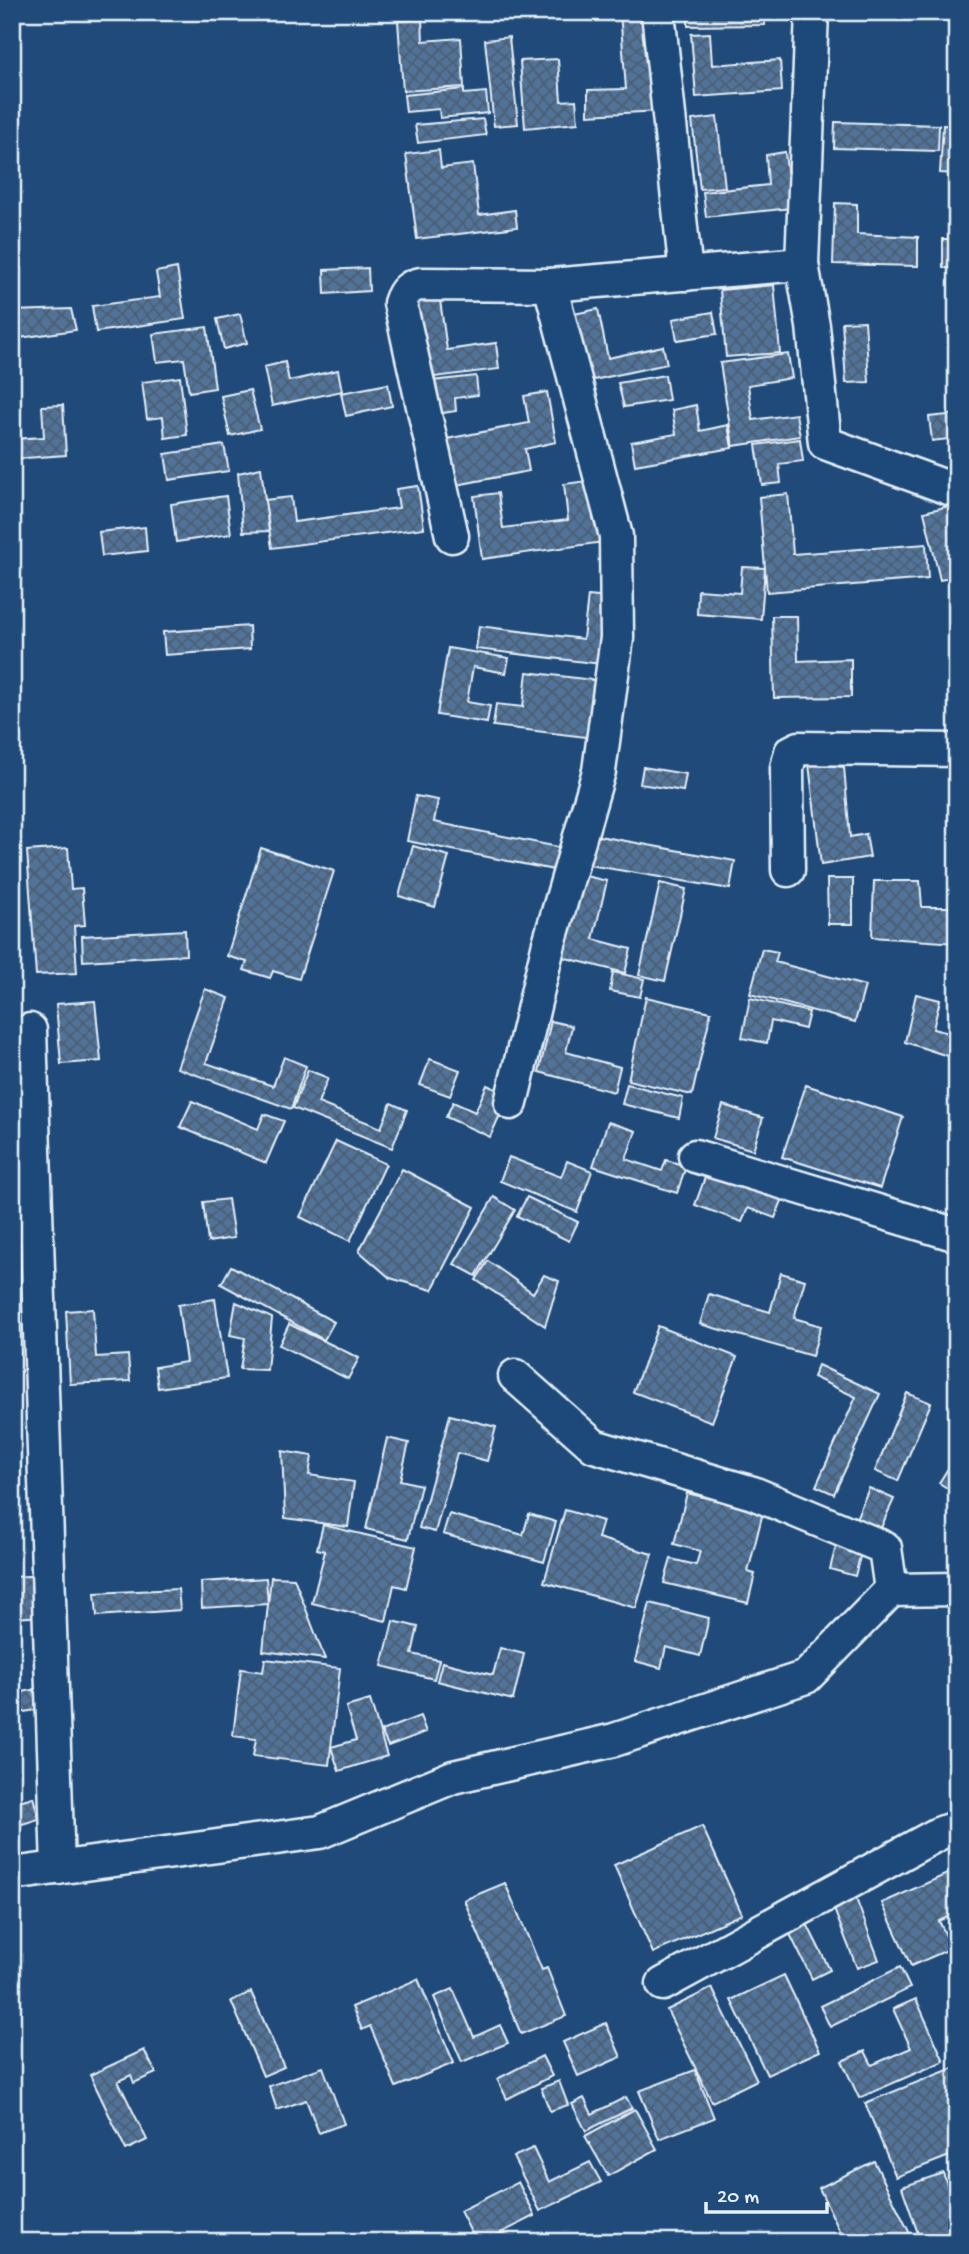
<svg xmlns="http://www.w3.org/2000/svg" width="969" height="2254" viewBox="0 0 969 2254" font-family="'Gochi Hand',sans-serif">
  <defs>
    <pattern id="building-cross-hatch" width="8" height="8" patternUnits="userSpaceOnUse" patternTransform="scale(1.75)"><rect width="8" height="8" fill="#517399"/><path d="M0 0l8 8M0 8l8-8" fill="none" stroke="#4c5e72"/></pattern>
  </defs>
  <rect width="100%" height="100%" fill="#1f4a7a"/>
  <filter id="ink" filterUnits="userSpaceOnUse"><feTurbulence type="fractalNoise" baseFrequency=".0143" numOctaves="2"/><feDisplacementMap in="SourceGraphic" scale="14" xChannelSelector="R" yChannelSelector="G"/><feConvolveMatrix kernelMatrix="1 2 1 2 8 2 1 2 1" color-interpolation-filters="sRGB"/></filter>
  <g filter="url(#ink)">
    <g fill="url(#building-cross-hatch)" stroke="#e8f1f8" stroke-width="2">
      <polygon points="620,12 651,12 660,111 588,115 588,90 626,89"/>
      <polygon points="688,12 765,12 765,25 688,26"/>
      <polygon points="422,19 423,41 461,38 464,87 403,91 398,21"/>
      <polygon points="710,33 712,65 780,60 782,91 696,97 691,34"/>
      <polygon points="509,37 518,124 494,126 485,40"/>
      <polygon points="558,59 561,101 576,100 578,123 525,128 520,61"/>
      <polygon points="464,89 464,94 486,92 488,113 440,118 439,109 406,112 404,95"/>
      <polygon points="717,117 725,187 700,189 692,120"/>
      <polygon points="483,119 486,135 418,143 415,125"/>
      <polygon points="835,122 939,125 938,151 834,148"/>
      <polygon points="943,125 957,126 957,174 940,173"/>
      <polygon points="439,150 441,168 473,164 479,215 515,210 517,227 417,239 406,154"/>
      <polygon points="785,152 791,208 706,217 703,192 768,185 766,155"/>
      <polygon points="835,203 857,204 857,234 918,237 918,266 833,264"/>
      <rect x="943" y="239" width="14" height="29"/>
      <polygon points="177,268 185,319 96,332 92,306 160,297 156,272"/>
      <polygon points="368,268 369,291 325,294 324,270"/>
      <polygon points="774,285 780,353 726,357 720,290"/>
      <polygon points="439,293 447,350 496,343 499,369 427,378 416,296"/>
      <polygon points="71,309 76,330 12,339 12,311"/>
      <polygon points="598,309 608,358 663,346 667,364 589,381 574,314"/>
      <polygon points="713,312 717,334 677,340 673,319"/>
      <polygon points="240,314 247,343 224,349 217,319"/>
      <polygon points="865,321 869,382 846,383 842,322"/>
      <polygon points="207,327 215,388 189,392 184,359 157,362 153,334"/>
      <polygon points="788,354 792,378 748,385 753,420 796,414 800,436 733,446 720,363"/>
      <polygon points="285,362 289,381 338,370 342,391 272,406 264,367"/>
      <polygon points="665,375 669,400 624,407 618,383"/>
      <polygon points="476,376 478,395 455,398 456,411 436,414 432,381"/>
      <polygon points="180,377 187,435 165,438 163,417 147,419 142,382"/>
      <polygon points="388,384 392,406 346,416 341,393"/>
      <polygon points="250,390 260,429 230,436 221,396"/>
      <polygon points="547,392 556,442 525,449 529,471 451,486 441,440 529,423 524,396"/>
      <polygon points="63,405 66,455 12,459 12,439 44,437 42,406"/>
      <polygon points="696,405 700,431 728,425 732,448 635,465 631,442 676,434 672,410"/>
      <polygon points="957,414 957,438 932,441 929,417"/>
      <polygon points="800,439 803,461 779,464 781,483 762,485 756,445"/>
      <polygon points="224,445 229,471 169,480 165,454"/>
      <polygon points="261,468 269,531 243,532 238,473"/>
      <polygon points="595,480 604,542 482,559 474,496 498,493 503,528 568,520 564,484"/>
      <polygon points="418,486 424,528 272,548 265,500 291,497 294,522 399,508 396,489"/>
      <polygon points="788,494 793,554 926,544 928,579 767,592 759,497"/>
      <polygon points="226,496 231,534 176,542 171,504"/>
      <polygon points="957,504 957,576 940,580 924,512"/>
      <polygon points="145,527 147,551 102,556 99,532"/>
      <polygon points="742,567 765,568 761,619 697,614 698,590 740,593"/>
      <polygon points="588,596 608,598 601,664 476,649 479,626 583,639"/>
      <polygon points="772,616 797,616 798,661 851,659 851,697 774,698"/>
      <polygon points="249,626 250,649 165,655 163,632"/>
      <polygon points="448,648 509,658 506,673 473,667 467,702 490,706 487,723 437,715"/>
      <polygon points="527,672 601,681 594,738 493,726 496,704 523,707"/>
      <polygon points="809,764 844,767 850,837 866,834 870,857 821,865"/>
      <polygon points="643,767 686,774 683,791 640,784"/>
      <polygon points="416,796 438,800 434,822 568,849 564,872 407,841"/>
      <polygon points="588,834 735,861 730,889 583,864"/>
      <polygon points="413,846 449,856 435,907 399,896"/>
      <polygon points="68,848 71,889 82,888 85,925 74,926 77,973 36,975 27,851"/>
      <polygon points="261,848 334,871 299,979 273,971 270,978 244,970 247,962 227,956"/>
      <polygon points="577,874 607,881 593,939 631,949 625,973 558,956"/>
      <polygon points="827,879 853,879 853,924 828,924"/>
      <polygon points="874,881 920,881 922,907 957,907 957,943 872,937"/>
      <polygon points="660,883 686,889 665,981 639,975"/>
      <polygon points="185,930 186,955 83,961 82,936"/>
      <polygon points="762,949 778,952 775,962 865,986 855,1022 750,994"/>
      <polygon points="613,972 644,979 640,997 610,991"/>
      <polygon points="205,989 229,998 206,1063 273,1086 284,1057 306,1066 291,1109 177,1068"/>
      <polygon points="916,994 940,1000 933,1029 957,1035 957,1059 905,1042"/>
      <polygon points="646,997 711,1012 692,1095 628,1080"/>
      <polygon points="750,998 809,1012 805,1029 771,1021 767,1043 742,1038"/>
      <polygon points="95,1001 101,1061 61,1064 56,1004"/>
      <polygon points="551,1021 572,1026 566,1052 620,1067 614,1092 539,1072"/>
      <polygon points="15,1027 21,1103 12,1104 12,1028"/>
      <polygon points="430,1059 460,1070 450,1096 420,1085"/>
      <polygon points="308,1070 328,1078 318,1103 381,1128 391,1103 407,1110 392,1148 293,1108"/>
      <polygon points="627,1084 683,1098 679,1118 622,1104"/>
      <polygon points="487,1085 509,1095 490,1137 446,1117 453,1102 475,1112"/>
      <polygon points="806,1085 903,1117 880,1188 782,1157"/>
      <polygon points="192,1101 258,1129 264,1114 284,1121 266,1163 180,1127"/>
      <polygon points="723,1105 763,1118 753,1150 713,1138"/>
      <polygon points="608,1122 636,1131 626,1159 662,1171 666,1160 686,1166 677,1193 593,1166"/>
      <polygon points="336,1141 386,1164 350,1241 300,1217"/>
      <polygon points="24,1145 26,1206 12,1206 12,1146"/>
      <polygon points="509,1157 561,1177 567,1161 592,1171 577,1212 500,1181"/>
      <polygon points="402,1169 475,1207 432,1290 390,1278 359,1251"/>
      <polygon points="707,1172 783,1198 775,1218 748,1208 742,1222 695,1205"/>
      <polygon points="494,1197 515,1210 476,1276 454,1264"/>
      <polygon points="527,1197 578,1222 569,1241 517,1216"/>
      <polygon points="228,1199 234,1238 208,1242 203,1202"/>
      <polygon points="488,1261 533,1293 544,1275 559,1281 545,1326 476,1280"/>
      <polygon points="231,1266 334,1322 324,1340 221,1284"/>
      <polygon points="781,1273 805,1280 794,1318 821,1326 812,1356 700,1324 709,1294 770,1312"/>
      <polygon points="215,1299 227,1378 158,1388 155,1367 186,1362 178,1305"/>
      <polygon points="236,1302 272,1318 267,1370 240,1369 245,1338 230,1335"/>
      <polygon points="93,1309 96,1357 128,1355 130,1381 70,1384 66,1311"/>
      <polygon points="289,1324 359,1358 348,1379 279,1345"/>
      <polygon points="658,1326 737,1357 712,1422 633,1392"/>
      <polygon points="818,1365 880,1394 834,1494 816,1486 856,1397 813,1377"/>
      <polygon points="907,1393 931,1403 898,1481 875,1471"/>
      <polygon points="450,1415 496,1427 487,1461 457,1453 435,1532 419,1528"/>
      <polygon points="387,1438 409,1443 400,1480 421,1485 408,1539 366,1529"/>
      <polygon points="282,1451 312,1456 309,1475 354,1482 348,1527 285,1518"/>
      <polygon points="957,1454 957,1494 939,1483"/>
      <polygon points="869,1488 894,1499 879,1532 855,1521"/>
      <polygon points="687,1493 763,1512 748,1572 755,1574 748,1603 664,1583 671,1559 696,1565 700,1551 674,1544"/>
      <polygon points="565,1510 603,1521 598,1538 652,1554 636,1608 544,1582"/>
      <polygon points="449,1514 523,1535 529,1514 556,1522 544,1562 443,1534"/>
      <polygon points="323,1525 416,1547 406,1588 394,1585 386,1621 312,1603 325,1551 317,1549"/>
      <polygon points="836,1546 861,1553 855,1576 830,1569"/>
      <polygon points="45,1575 48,1616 12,1618 12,1577"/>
      <polygon points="271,1577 294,1578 325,1659 263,1651"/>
      <polygon points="266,1578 268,1604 202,1608 201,1582"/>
      <polygon points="178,1589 180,1610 97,1616 95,1593"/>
      <polygon points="650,1603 709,1618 700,1656 666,1647 661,1668 635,1661"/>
      <polygon points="393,1621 418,1627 412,1654 439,1660 434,1679 382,1666"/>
      <polygon points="500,1648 524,1654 513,1700 437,1681 442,1662 493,1675"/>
      <polygon points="265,1659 340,1668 329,1765 253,1756 256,1739 233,1736 241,1669 263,1672"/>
      <polygon points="38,1689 42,1709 12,1714 12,1694"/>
      <polygon points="370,1700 387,1756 339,1771 331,1747 356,1740 346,1707"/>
      <polygon points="420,1716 426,1732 388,1746 381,1731"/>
      <polygon points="33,1797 39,1819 12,1827 12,1803"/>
      <polygon points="702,1826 742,1914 653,1953 614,1865"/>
      <polygon points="956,1870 957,1913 939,1921 952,1948 911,1966 882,1903"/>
      <polygon points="505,1883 542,1970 547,1968 566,2016 521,2034 464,1900"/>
      <polygon points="855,1896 879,1960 857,1968 832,1904"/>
      <polygon points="804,1918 830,1970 812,1979 786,1926"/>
      <polygon points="900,1967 910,1988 830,2027 820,2006"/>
      <polygon points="784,1975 820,2051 767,2075 731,2000"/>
      <polygon points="418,1979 454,2063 396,2087 370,2026 362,2030 352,2007"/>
      <polygon points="712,1988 757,2080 712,2102 667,2010"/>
      <polygon points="453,1989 474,2037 500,2025 508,2043 462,2062 434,1997"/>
      <polygon points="251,1992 284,2067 263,2076 231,2001"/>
      <polygon points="916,1999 944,2061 859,2098 842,2061 865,2051 872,2065 911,2048 893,2009"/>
      <polygon points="606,2023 621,2057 578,2076 563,2042"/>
      <polygon points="144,2050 156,2073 134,2083 131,2075 118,2081 147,2140 126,2150 90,2075"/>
      <polygon points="542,2056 552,2076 507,2099 497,2079"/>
      <polygon points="323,2067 344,2124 319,2133 306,2100 277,2110 269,2086"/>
      <polygon points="953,2068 957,2076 957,2153 896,2177 865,2103"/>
      <polygon points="695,2070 714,2118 659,2139 639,2091"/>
      <polygon points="559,2081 568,2105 550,2111 541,2088"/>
      <polygon points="626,2097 632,2108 586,2131 572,2104 584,2098 592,2114"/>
      <polygon points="635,2109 657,2149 608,2176 585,2136"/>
      <polygon points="533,2148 549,2182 590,2162 601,2182 540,2211 513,2157"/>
      <polygon points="874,2161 914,2242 845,2242 819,2188"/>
      <polygon points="943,2173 957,2211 957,2242 921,2242 902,2187"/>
      <polygon points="518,2182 535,2216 483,2242 476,2242 460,2211"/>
    </g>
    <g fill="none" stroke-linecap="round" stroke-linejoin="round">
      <g stroke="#e8f1f8" stroke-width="37">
        <g id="minor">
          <polyline points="658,12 686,274"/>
          <polyline points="812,12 802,264 813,326 825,443 957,491"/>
          <path d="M452,536L400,303C404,291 409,286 421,284L550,285L802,264"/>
          <polyline points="788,870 787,768 791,752 799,748 957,750"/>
          <polyline points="30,1030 58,1868"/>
          <polyline points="511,1103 548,947 599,771 617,638 616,536 550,285"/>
          <polyline points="695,1156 957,1235"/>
          <polyline points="515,1376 594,1446 753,1493 885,1548 891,1590 957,1589"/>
          <polyline points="12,1874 320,1832 453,1777 614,1740 806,1677 891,1590"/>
          <polyline points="663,1984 938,1834 957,1827"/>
        </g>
      </g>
      <use href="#minor" stroke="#1f4a7a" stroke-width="32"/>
    </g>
  </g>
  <rect width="969" height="2254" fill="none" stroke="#1f4a7a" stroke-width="42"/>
  <rect x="21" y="21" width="927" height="2212" fill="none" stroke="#e8f1f8" stroke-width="2.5" filter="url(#ink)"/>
  <path d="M706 2202v10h121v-10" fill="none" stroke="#e8f1f8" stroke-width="3.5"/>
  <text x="717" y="2202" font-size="21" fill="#e8f1f8" stroke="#1f4a7a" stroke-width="5" paint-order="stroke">20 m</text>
</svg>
